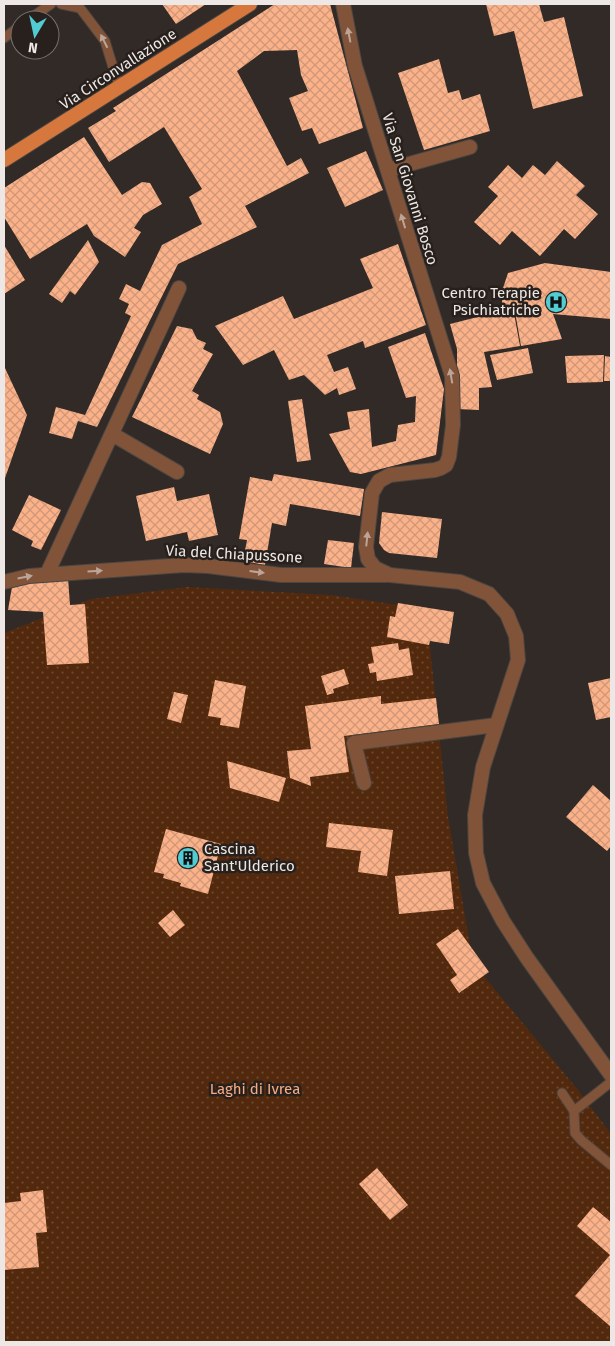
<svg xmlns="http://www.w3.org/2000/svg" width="615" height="1346" viewBox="0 0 615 1346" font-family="'Fira Sans',sans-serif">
  <defs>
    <pattern id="park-dots" width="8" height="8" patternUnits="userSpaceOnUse" patternTransform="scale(1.25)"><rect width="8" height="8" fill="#53290e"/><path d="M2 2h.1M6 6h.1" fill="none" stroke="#6c4831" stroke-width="1.8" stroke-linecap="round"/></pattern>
    <pattern id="building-cross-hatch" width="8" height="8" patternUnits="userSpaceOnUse" patternTransform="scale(1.25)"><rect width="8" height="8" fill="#fcb289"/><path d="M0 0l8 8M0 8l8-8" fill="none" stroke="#cf9778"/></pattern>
  </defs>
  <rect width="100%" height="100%" fill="#312a26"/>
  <polygon fill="url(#park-dots)" points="187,587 331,595 426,609 448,817 473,963 578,1090 611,1134 611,1342 4,1342 4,633 91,599"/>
  <g fill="url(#building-cross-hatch)">
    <polygon points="162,4 206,4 176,24"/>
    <polygon points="275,4 330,4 363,128 319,144 312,128 302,131 289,98 308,91 301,75 297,50 264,51 237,71 287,166 301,158 309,173 245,206 257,227 178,264 97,427 78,421 72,439 49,433 56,407 85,415 131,316 125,313 129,304 119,299 126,284 140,291 162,245 202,224 189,197 202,189 164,127 109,162 88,128 116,111 113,108"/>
    <polygon points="486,4 539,4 544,22 564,17 583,96 533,109 514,31 494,36"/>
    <polygon points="439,59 448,93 459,90 462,100 480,94 490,131 424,150 398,73"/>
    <polygon points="84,137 122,195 142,182 150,183 162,204 143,215 134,228 141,232 125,257 94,236 87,224 30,259 4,217 4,188"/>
    <polygon points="366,151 383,190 345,207 327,168"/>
    <polygon points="557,161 585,186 576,195 598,214 575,239 564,229 540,256 512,231 500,245 474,222 498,196 488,187 508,165 522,178 533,165 545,175"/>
    <polygon points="88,240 99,262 75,295 70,291 62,303 49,294"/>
    <polygon points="398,244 426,325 365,348 363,341 327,355 334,372 348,367 356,389 339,395 337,388 325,395 304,375 289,380 274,350 243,365 215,326 283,296 294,319 373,288 360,259"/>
    <polygon points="4,245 25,280 4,294"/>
    <polygon points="545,263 611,272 611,319 553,314 562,339 521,346 514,306 502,310 502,291 508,273"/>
    <polygon points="513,308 520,346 484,352 492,387 479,388 479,410 457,409 457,349 450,324"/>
    <polygon points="177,326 192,329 197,339 206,343 203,349 213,354 192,391 199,395 197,399 220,412 223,424 210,454 132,417"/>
    <polygon points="425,333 444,389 436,455 361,474 350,472 329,434 350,429 347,412 369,409 372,447 396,441 398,425 415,422 416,396 406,398 388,347"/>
    <polygon points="528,348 533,373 497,380 490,355"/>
    <polygon points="604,355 603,382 567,383 565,356"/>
    <polygon points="605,356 611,357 611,381 604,381"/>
    <polygon points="4,366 27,415 4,481"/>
    <polygon points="302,399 311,460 297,462 288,401"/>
    <polygon points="274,474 364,489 360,516 290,504 286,526 272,523 265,565 243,561 247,540 239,539 250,477 272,481"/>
    <polygon points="174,487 177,501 209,494 218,535 189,541 187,532 146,541 136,496"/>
    <polygon points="29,495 61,510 41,550 31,546 33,541 12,530"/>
    <polygon points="382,512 442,519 437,558 389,553 384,550 379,543"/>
    <polygon points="328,540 354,543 351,568 324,564"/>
    <polygon points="68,578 70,605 85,604 89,663 47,665 43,612 8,610 13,581"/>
    <polygon points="398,603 454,612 449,644 430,641 429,645 387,637 390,616 395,617"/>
    <polygon points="398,643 399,650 409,648 413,675 377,681 376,672 370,673 368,664 374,663 371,647"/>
    <polygon points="344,669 349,684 333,689 334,693 327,695 321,676"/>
    <polygon points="611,678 611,717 596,720 588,683"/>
    <polygon points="215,680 246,686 239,728 220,725 221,718 208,716"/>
    <polygon points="174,692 188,695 181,723 167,719"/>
    <polygon points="381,696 381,704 436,698 439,724 344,736 349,772 310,777 311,786 290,778 287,751 311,749 305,706"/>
    <polygon points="227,761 286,778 279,802 230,788"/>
    <polygon points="593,785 611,801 611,846 607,851 566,817"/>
    <polygon points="329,823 393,830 387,876 358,872 361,851 326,847"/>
    <polygon points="166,829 221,844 208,894 180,886 181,883 163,878 164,874 154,872"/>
    <polygon points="450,871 454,909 399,914 395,876"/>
    <polygon points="173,910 185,925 170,937 158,923"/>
    <polygon points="458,929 489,972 459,993 450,980 457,975 436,944"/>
    <polygon points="377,1168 408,1205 390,1220 359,1184"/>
    <polygon points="43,1190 47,1232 36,1233 39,1267 4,1270 4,1203 21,1201 20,1193"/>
    <polygon points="593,1207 611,1222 611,1327 575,1296 610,1255 577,1226"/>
  </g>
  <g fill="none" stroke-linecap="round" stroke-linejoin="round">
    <g stroke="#4b4541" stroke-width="11">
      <g id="service">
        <polyline points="61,4 80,8 105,41 119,87"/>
        <polyline points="28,20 51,4"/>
        <polyline points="4,38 20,26"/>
        <polyline points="611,1082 574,1111 575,1133 581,1140 611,1165"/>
        <polyline points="562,1093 574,1111"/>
      </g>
    </g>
    <g stroke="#4b4541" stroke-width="16">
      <g id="minor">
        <polyline points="343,4 355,66 452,376 453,425 449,457 446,465 441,468 435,470 390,475 379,481 372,493 366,547 368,559 375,568 390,575 460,582 489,594 507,614 516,636 518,660 483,767 475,815 476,853 483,883 503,921 527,958 611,1075"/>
        <polyline points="388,170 470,147"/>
        <polyline points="112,434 177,472"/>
        <polyline points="47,574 179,288"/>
        <polyline points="4,582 29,576 184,565 208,566 281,575 386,575"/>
        <polyline points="364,783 354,743 496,725"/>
      </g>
    </g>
    <g stroke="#4b4541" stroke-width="16">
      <polyline id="primary" points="4,160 250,4"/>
    </g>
    <use href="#service" stroke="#815439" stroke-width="9"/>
    <use href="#minor" stroke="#815439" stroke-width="14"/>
    <use href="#primary" stroke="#d6783d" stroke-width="14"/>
  </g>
  <defs><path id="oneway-solid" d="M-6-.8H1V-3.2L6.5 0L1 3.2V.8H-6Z" transform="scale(1.25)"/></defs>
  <g fill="#bca598">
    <use href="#oneway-solid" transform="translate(349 35) rotate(-101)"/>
    <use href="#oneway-solid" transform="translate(104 41) rotate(-117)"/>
    <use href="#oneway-solid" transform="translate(403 221) rotate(-107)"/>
    <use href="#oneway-solid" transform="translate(451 376) rotate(-100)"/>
    <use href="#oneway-solid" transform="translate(367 539) rotate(-84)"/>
    <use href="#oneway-solid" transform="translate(95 571) rotate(-4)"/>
    <use href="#oneway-solid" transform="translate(257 572) rotate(7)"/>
    <use href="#oneway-solid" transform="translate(25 577) rotate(-11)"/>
  </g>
  <defs>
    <g id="hospital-disc" transform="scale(1.125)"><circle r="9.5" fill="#51ccd3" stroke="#27201c"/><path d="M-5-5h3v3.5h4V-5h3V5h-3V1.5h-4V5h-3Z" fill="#111"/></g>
    <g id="building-disc" transform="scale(1.125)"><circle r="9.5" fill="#51ccd3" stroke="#27201c"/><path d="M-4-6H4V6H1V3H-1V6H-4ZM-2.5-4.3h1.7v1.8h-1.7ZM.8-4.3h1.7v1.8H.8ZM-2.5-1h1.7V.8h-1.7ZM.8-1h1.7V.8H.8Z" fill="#111"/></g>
  </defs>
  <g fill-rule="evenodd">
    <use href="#hospital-disc" x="556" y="302"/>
    <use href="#building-disc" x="188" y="858"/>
  </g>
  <g text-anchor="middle" stroke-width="5" stroke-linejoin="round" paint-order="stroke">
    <g font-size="15" fill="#ede8e5" stroke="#27201c">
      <text transform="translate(118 69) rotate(-33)" y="5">Via Circonvallazione</text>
      <text transform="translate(410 189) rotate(73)" y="5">Via San Giovanni Bosco</text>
      <text transform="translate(234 554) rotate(3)" y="5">Via del Chiapussone</text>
    </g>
    <g font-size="15" fill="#ede8e5" stroke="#27201c" text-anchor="end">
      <text x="540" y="298">Centro Terapie<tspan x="540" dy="17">Psichiatriche</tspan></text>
      <text x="204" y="854" text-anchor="start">Cascina<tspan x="204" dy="17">Sant'Ulderico</tspan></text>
    </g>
    <g font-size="15" fill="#f6ab80" stroke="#27201c">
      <text x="255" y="1094">Laghi di Ivrea</text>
    </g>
  </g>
  <rect width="615" height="1346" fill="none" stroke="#ede8e5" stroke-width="10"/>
  <g transform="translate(35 35) rotate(189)"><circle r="24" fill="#27201c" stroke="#76706c"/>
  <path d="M0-4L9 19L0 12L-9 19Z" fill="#51ccd3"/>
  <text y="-8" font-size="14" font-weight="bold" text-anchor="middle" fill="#ede8e5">N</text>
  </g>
</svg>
